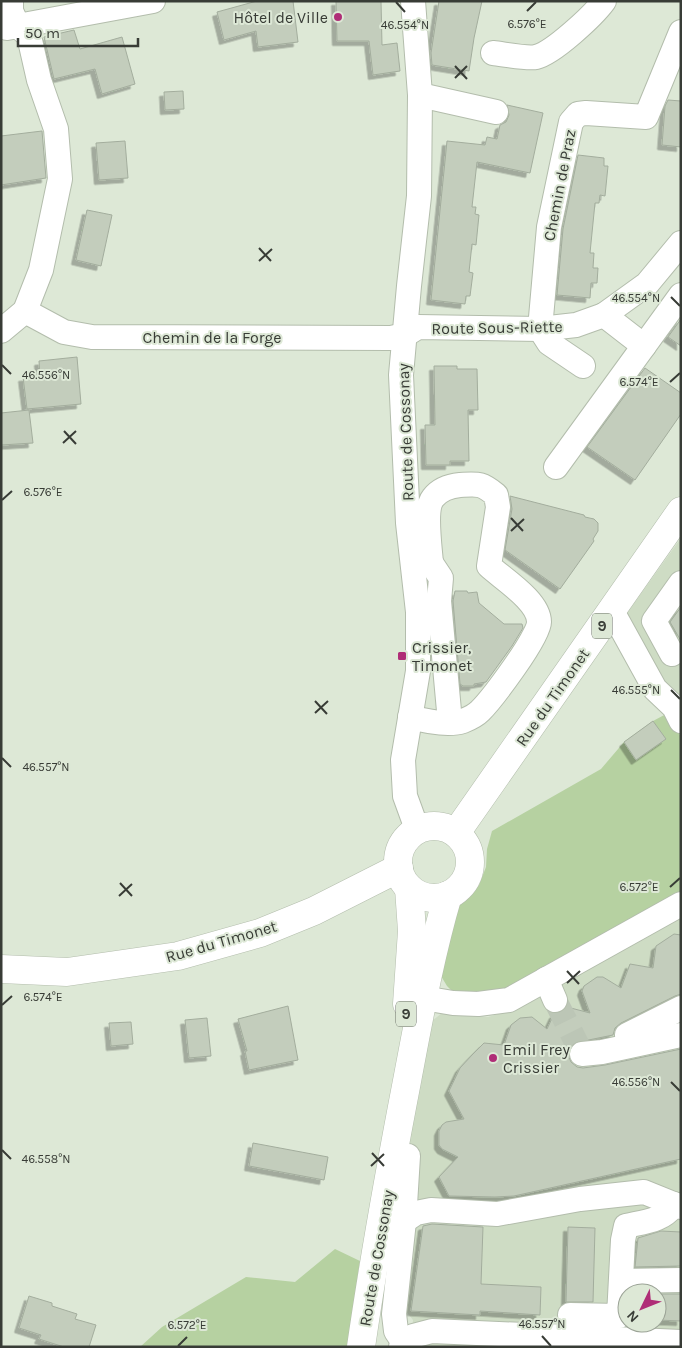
<svg xmlns="http://www.w3.org/2000/svg" width="682" height="1348" viewBox="0 0 682 1348" font-family="Karla,sans-serif">
  <defs>
    <filter id="shadow"><feDropShadow dx="-4.5" dy="4.5" stdDeviation="0" flood-color="#0004"/></filter>
  </defs>
  <rect width="100%" height="100%" fill="#dde8d6"/>
  <g fill="#cedcc4" fill-rule="evenodd">
    <polygon points="681,538 681,710 625,616"/>
    <path d="M681,917V1347H411L413,1320L401,1305L405,1143L432,1021L442,1013L488,1017L512,1010ZM627,1293H657V1323H627Z"/>
  </g>
  <g fill="#b6d1a1">
    <polygon points="668,713 681,737 681,898 508,991 475,996 454,993 447,986 441,976 457,908 479,885 486,867 487,849 492,831 601,769 624,742 653,721"/>
    <polygon points="335,1249 360,1261 347,1347 140,1347 162,1327 246,1277 295,1282"/>
  </g>
  <g fill="#c3cdbc" stroke="#a3ad9d" filter="url(#shadow)">
    <polygon points="257,1 293,1 298,42 258,47 256,31 224,40 217,12"/>
    <polygon points="336,1 381,1 382,45 397,43 400,71 373,75 369,41 337,41"/>
    <polygon points="439,1 482,1 474,38 469,71 432,65 431,53"/>
    <polygon points="74,30 80,49 122,37 135,84 102,94 95,69 54,79 44,37"/>
    <polygon points="183,91 184,109 165,110 164,92"/>
    <polygon points="668,100 681,101 681,147 662,145 665,106"/>
    <polygon points="507,105 543,113 530,173 477,162 472,207 476,207 475,214 479,215 476,245 472,244 469,272 473,273 470,296 466,296 465,304 431,300 447,141 485,145 487,137 497,139 500,125 506,122 509,115"/>
    <polygon points="42,131 46,178 1,185 1,136"/>
    <polygon points="125,141 128,178 99,180 96,143"/>
    <polygon points="578,155 604,158 604,166 608,166 605,196 600,195 599,203 595,203 590,253 594,253 593,268 598,268 597,283 591,283 590,298 557,295 563,229"/>
    <polygon points="87,210 112,215 101,266 76,260"/>
    <polygon points="681,319 681,346 668,337"/>
    <polygon points="77,357 81,404 27,409 23,377 40,376 39,361"/>
    <polygon points="434,366 457,366 457,369 477,369 478,410 468,410 469,461 450,461 450,465 426,465 425,425 435,425"/>
    <polygon points="645,368 681,393 681,414 635,480 587,447"/>
    <polygon points="29,410 33,443 1,445 1,413"/>
    <polygon points="510,496 584,515 585,517 594,519 598,523 598,531 593,539 594,541 560,589 505,550 512,509"/>
    <polygon points="455,591 467,591 468,593 477,592 479,603 504,624 522,624 523,628 512,646 486,682 474,684 474,686 463,686 460,684 453,601"/>
    <polygon points="681,607 681,641 670,622"/>
    <polygon points="653,721 666,739 636,760 624,742"/>
    <polygon points="674,934 681,935 681,994 675,996 621,1023 615,1028 613,1035 574,1043 570,1048 568,1055 571,1062 577,1067 583,1068 605,1065 681,1049 681,1159 514,1196 495,1197 449,1196 439,1177 458,1157 442,1149 439,1145 439,1131 442,1125 446,1122 464,1119 449,1091 460,1068 472,1055 484,1043 504,1045 511,1025 520,1018 532,1017 547,1029 554,1014 561,1012 567,1007 590,1013 582,991 584,986 597,977 603,977 621,988 630,964 653,968 656,946"/>
    <polygon points="288,1006 298,1060 249,1070 245,1051 247,1051 238,1019"/>
    <polygon points="207,1018 211,1056 189,1058 185,1020"/>
    <polygon points="131,1022 133,1044 111,1046 109,1023"/>
    <polygon points="253,1143 328,1157 324,1180 249,1166"/>
    <polygon points="432,1224 483,1227 481,1284 541,1287 540,1315 480,1311 480,1315 411,1311 423,1226"/>
    <polygon points="568,1227 595,1228 593,1302 566,1302"/>
    <polygon points="661,1231 681,1232 681,1266 635,1267 638,1238"/>
    <polygon points="657,1294 681,1294 681,1321 657,1320"/>
    <polygon points="29,1296 52,1303 52,1306 77,1314 75,1319 96,1325 89,1347 64,1347 39,1339 41,1335 19,1328"/>
  </g>
  <g fill="none" stroke-linecap="round" stroke-linejoin="round">
    <polyline stroke="#bcc6b6" stroke-width="24" stroke-dasharray="24 12" stroke-linecap="butt" points="555,1000 582,1054"/>
    <g stroke="#b3bdac" stroke-width="26">
      <g id="minor">
        <polyline points="413,1 420,95 419,196 409,286 401,375 408,523 418,612 418,671 403,760 405,796 417,829"/>
        <polyline points="7,28 153,1"/>
        <path d="M493,53C503,54 527,59 536,57C553,53 593,16 604,1"/>
        <polyline points="420,95 496,112"/>
        <polyline points="25,311 64,332 92,337 391,338 405,335 418,327 540,329 576,325 604,315 647,284 681,243"/>
        <polyline points="604,315 644,346"/>
        <polyline points="1,331 25,311 41,270 60,179 56,129 39,80 29,36 18,26 11,11 11,1"/>
        <polyline points="583,366 549,343 540,329 549,227 571,122 578,114 586,113 646,117 681,32"/>
        <polyline points="556,467 681,295"/>
        <polyline points="431,563 441,578 439,601 450,722"/>
        <polyline points="612,611 655,689 674,707 681,721"/>
        <polyline points="672,654 654,621 681,583"/>
        <path d="M410,717C425,721 448,726 463,721C468,719 476,715 480,711C492,699 539,637 539,622C539,601 503,579 489,566L498,507L496,495C481,483 479,484 460,485C449,486 440,489 433,498C424,509 430,549 431,563L413,565"/>
        <polyline points="546,979 555,1000"/>
        <polyline points="423,998 453,1003 478,1004 509,1000 681,904"/>
        <polyline points="628,1044 627,1035 681,1008"/>
        <polyline points="582,1054 602,1052 681,1035"/>
        <polyline points="404,1221 416,1213 431,1210 497,1214 580,1199 644,1192 681,1207"/>
        <polyline points="622,1281 681,1280"/>
        <path d="M570,1315L619,1316L623,1240L626,1226C643,1222 664,1221 674,1204"/>
        <polyline points="404,1343 396,1331 394,1314 404,1221 408,1156"/>
        <polyline points="401,1347 413,1336 432,1331 681,1342"/>
      </g>
    </g>
    <g stroke="#b3bdac" stroke-width="29">
      <g id="major">
        <circle cx="434" cy="862" r="36"/>
        <polyline points="456,833 681,511"/>
        <polyline points="1,969 67,972 178,956 260,933 314,911 399,868"/>
        <polyline points="407,1004 412,931 409,888"/>
        <path d="M361,1347C374,1258 390,1169 407,1081C419,1018 430,956 448,895"/>
      </g>
    </g>
    <use href="#minor" stroke="#fff" stroke-width="24"/>
    <use href="#major" stroke="#fff" stroke-width="28"/>
  </g>
  <path fill="none" stroke="#383c36" stroke-width="2" d="M396,2L405,12M527,11L536,2M455,66L467,79M455,78L467,66M259,248L271,261M259,261L272,249M671,297L680,306M2,365L11,374M670,382L680,373M64,431L76,444M63,443L76,431M2,500L12,491M511,518L523,531M511,531L524,519M671,690L680,699M315,701L327,714M315,713L328,701M2,758L11,767M120,883L132,896M670,887L680,878M119,896L132,884M567,971L579,984M567,983L580,971M2,1005L12,996M671,1082L680,1091M2,1150L11,1159M372,1153L384,1166M371,1166L384,1154M542,1336L551,1346M178,1346L187,1337"/>
  <g fill="#af2d77" stroke="#dde8d6" stroke-width="2">
    <circle cx="338" cy="17" r="5"/>
    <rect x="397" y="651" width="10" height="10" rx="2.5"/>
    <circle cx="493" cy="1058" r="5"/>
  </g>
  <g text-anchor="middle" stroke-width="4" stroke-linejoin="round" paint-order="stroke">
    <g fill="#dde8d6" stroke="#6a7066" stroke-width="1">
      <rect x="592" y="613.5" width="20" height="25" rx="4"/>
      <rect x="396" y="1001.5" width="20" height="25" rx="4"/>
    </g>
    <g font-size="15" font-weight="bold" fill="#383c36">
      <text x="602" y="631">9</text>
      <text x="406" y="1019">9</text>
    </g>
    <g font-size="16" fill="#383c36" stroke="#dde8d6" text-anchor="start">
      <text x="328" y="23" text-anchor="end">Hôtel de Ville</text>
      <text x="412" y="653">Crissier,<tspan x="412" dy="18">Timonet</tspan></text>
      <text x="503" y="1055">Emil Frey<tspan x="503" dy="18">Crissier</tspan></text>
    </g>
    <g font-size="16" fill="#383c36" stroke="#dde8d6">
      <text transform="translate(559 185) rotate(-79)" y="6">Chemin de Praz</text>
      <text transform="translate(497 327) rotate(-1)" y="6">Route Sous-Riette</text>
      <text x="212" y="343">Chemin de la Forge</text>
      <text transform="translate(405 432) rotate(-92)" y="6">Route de Cossonay</text>
      <text transform="translate(552 697) rotate(-55)" y="6">Rue du Timonet</text>
      <text transform="translate(221 941) rotate(-16)" y="6">Rue du Timonet</text>
      <text transform="translate(376 1258) rotate(-80)" y="6">Route de Cossonay</text>
    </g>
  </g>
  <g font-size="12" text-anchor="middle" fill="#383c36" stroke="#dde8d6" stroke-width="4" stroke-linejoin="round" paint-order="stroke">
    <text x="527" y="28">6.576°E</text>
    <text x="405" y="29">46.554°N</text>
    <text x="636" y="302">46.554°N</text>
    <text x="46" y="379">46.556°N</text>
    <text x="639" y="386">6.574°E</text>
    <text x="43" y="496">6.576°E</text>
    <text x="636" y="694">46.555°N</text>
    <text x="46" y="771">46.557°N</text>
    <text x="639" y="891">6.572°E</text>
    <text x="43" y="1001">6.574°E</text>
    <text x="636" y="1086">46.556°N</text>
    <text x="46" y="1163">46.558°N</text>
    <text x="542" y="1328">46.557°N</text>
    <text x="187" y="1329">6.572°E</text>
  </g>
  <rect width="682" height="1348" fill="none" stroke="#383c36" stroke-width="5"/>
  <g transform="translate(642 1308) rotate(227)"><circle r="24" fill="#dde8d6" stroke="#9ba396"/>
  <path d="M0-4L9 19L0 12L-9 19Z" fill="#af2d77"/>
  <text y="-8" font-size="14" font-weight="bold" text-anchor="middle" fill="#383c36">N</text>
  </g>
  <path d="M18 38v8h120v-8" fill="none" stroke="#383c36" stroke-width="2.5"/>
  <text x="25" y="38" font-size="15" fill="#383c36" stroke="#dde8d6" stroke-width="4" paint-order="stroke">50 m</text>
</svg>
